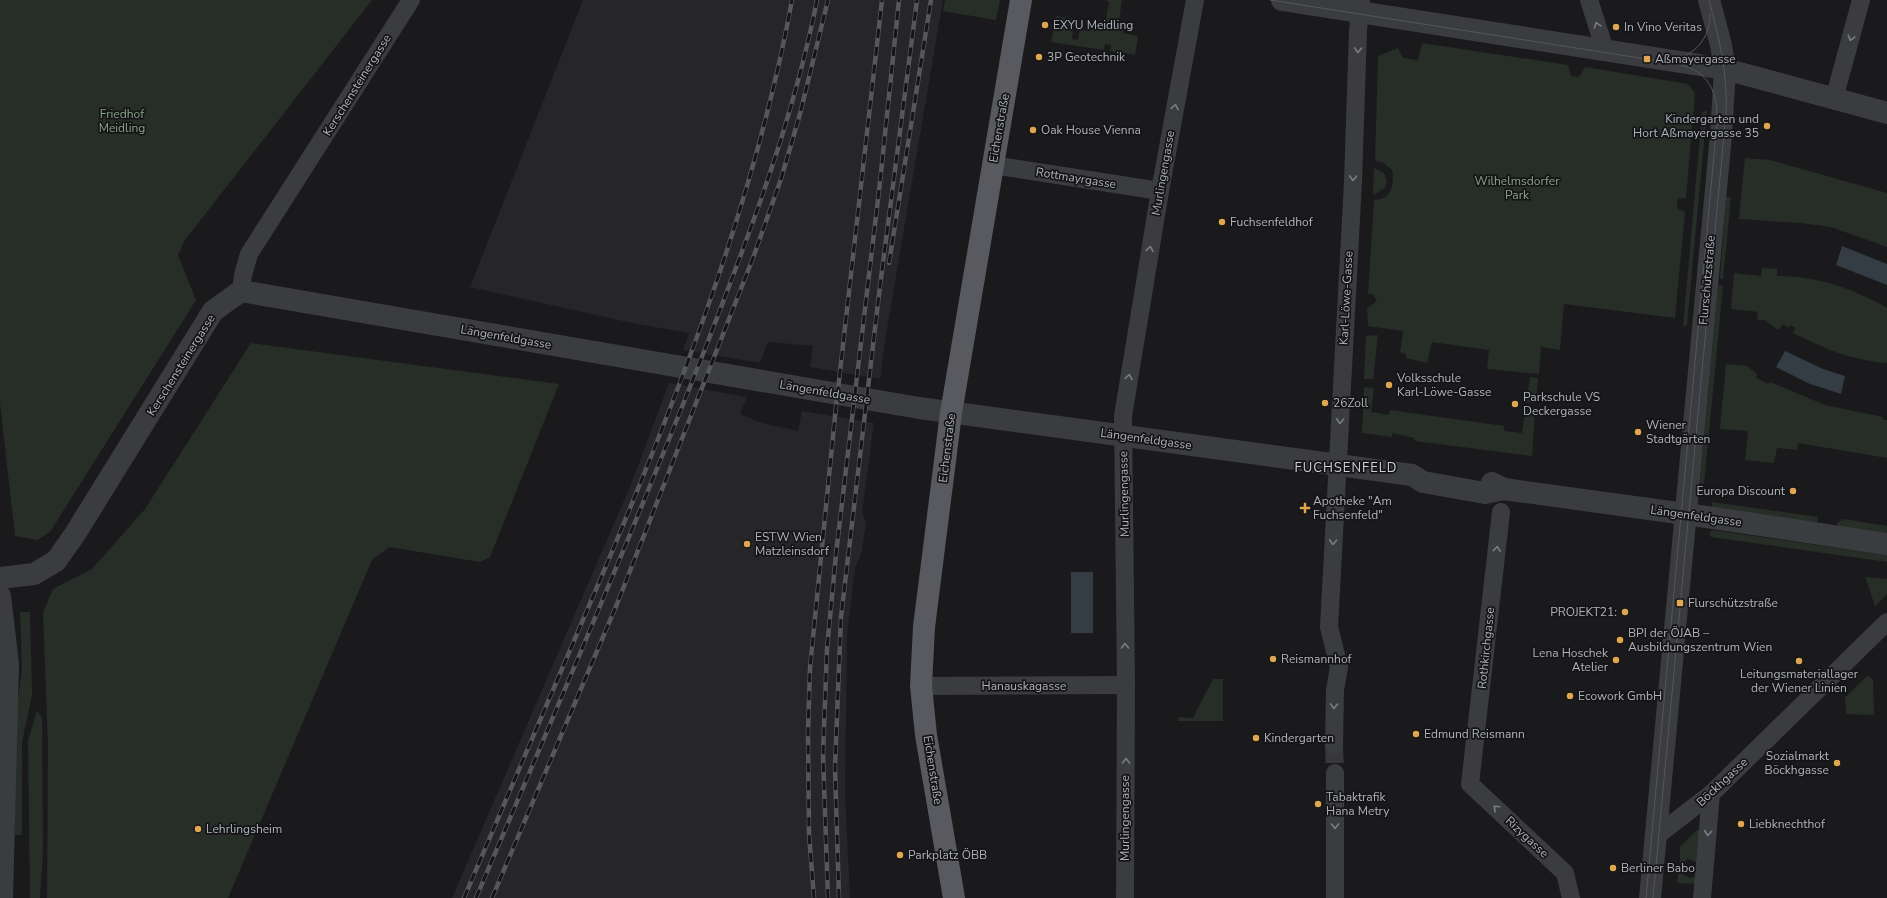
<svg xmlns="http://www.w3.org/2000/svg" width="1887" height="898" viewBox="0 0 1887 898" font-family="'Nunito Sans',sans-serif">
  <rect width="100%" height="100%" fill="#1a1a1c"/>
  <g fill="#262629">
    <polygon points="583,0 943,0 885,341 880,379 810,367 813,346 768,342 760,363 683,350 689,333 632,323 470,287"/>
    <polygon points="669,383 747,397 740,414 762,423 798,431 802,411 874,423 862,512 866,524 861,554 855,568 847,635 845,795 850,898 452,898 632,482"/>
  </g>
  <g fill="#262e27">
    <polygon points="0,0 372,0 185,240 178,255 196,300 50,532 37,540 15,536 0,403"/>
    <polygon points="945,0 1000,0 996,20 943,11"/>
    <polygon points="1105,0 1122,0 1118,26 1124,27 1123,33 1138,36 1135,55 1110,51 1111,45 1105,44 1104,50 1051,42 1056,16 1074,19 1072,39 1078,40 1080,30 1090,31 1093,28 1104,29 1109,2"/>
    <path d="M1422,43L1568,65L1571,76L1579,77L1585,67L1688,84L1695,93L1686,198L1678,199L1677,208L1685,212L1675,318L1564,304L1560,350L1541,347L1539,374L1487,369L1489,350L1432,342L1427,363L1406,358V354L1400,352L1403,331L1368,326L1367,308L1377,301L1373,294H1368L1374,200C1391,200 1395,185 1392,170L1382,162L1375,161L1378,56L1398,48L1403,58L1418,60Z"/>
    <polygon points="1707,110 1687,325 1683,327 1702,113"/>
    <polygon points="1745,158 1770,160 1887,193 1887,247 1831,227 1801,223 1739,219"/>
    <polygon points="1374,168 1384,173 1387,181 1385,188 1373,195"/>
    <polygon points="1726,197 1731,197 1723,279 1720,279"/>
    <path d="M1762,268L1777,269V276C1816,276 1853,288 1887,308V363C1853,361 1823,348 1793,333L1796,328L1790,325L1789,328L1783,324L1778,330L1765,320H1757L1758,312L1731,309L1734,273L1761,276Z"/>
    <polygon points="1718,285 1723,286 1704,484 1700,483"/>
    <polygon points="1378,335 1373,379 1364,379 1366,336"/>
    <polygon points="251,343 559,384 490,557 480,562 389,547 372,560 228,898 47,898 48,746 43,612 53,589 92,569 145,509"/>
    <polygon points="1726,364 1747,366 1757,374 1756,378 1768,384 1770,382 1825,405 1883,417 1883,420 1887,420 1887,458 1798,443 1797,450 1777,448 1774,463 1745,460 1748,431 1720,429"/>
    <polygon points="1530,377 1538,378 1536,403 1526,402"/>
    <polygon points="1364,387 1374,388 1371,412 1389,415 1390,410 1504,426 1504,431 1522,433 1526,409 1535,410 1532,456 1415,441 1414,438 1392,433 1392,437 1362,433"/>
    <polygon points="1712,502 1818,517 1817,523 1712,509"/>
    <polygon points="1844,519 1887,526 1887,533 1837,527 1837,523"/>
    <polygon points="1712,530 1887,555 1887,562 1711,537 1709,534"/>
    <polygon points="1865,577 1887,579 1887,594 1875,606"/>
    <polygon points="20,612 30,612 32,695 22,742 22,835 15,835 15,724 22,668"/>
    <polygon points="1867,676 1873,679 1874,715 1846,714 1845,698"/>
    <polygon points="1213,679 1223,679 1223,721 1178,721 1178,717 1193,718"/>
    <polygon points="37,710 42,718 43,851 40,898 30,898 28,741"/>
    <polygon points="1697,830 1700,830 1696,862 1688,859 1680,865 1680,847"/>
    <polygon points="1682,869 1683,875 1690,878 1698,876 1700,884 1677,883 1679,870"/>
  </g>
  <g fill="#353d44">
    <polygon points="1842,246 1887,264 1887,285 1836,265"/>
    <polygon points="1785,351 1823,369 1845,376 1841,394 1810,384 1776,367"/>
    <rect x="1071" y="572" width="22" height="61"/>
  </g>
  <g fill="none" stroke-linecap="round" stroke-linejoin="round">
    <polyline stroke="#38383c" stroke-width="18" stroke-dasharray="18 9" stroke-linecap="butt" points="1334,745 1335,773"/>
    <g stroke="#3b3c40" stroke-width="18">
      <polyline points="1589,0 1605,50"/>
      <polyline points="1834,99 1861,0"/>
      <polyline points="993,165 1160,191"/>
      <polyline points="241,291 243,275 249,254 411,0"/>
      <polyline points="1501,512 1470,784 1565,873 1571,898"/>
      <polyline points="921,686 1126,685"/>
      <polyline points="1334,745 1335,690 1339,667 1329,627 1353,182 1358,31 1361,0"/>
      <polyline points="1655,837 1711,794 1887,622"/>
      <polyline points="1125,898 1126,685 1123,416 1160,191 1195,0"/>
      <polyline points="1335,898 1335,773"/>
      <polyline points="1702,898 1711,794"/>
    </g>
    <g stroke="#3b3c40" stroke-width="22">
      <polyline points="1282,0 1725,69 1887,113"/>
      <polyline points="1492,483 1504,489 1707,517 1887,544"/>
      <polyline points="0,578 34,574 56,561 75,534 213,311 241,291 919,408 1412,475 1423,482 1485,493 1504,489"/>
      <polyline points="0,596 8,664 2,898"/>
      <polyline points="1650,898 1721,135 1725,69 1721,45 1709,0"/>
    </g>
    <polyline stroke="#585a5f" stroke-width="22" points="954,898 926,735 921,686 924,627 951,413 1021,0"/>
    <g stroke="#55575b" stroke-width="1">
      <path d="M1270,0L1678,64C1709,71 1718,92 1717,122L1646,898"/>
      <path d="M1670,60C1693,58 1711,38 1710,14"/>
      <path d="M1653,898L1726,113C1728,73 1719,38 1709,0"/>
    </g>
    <g stroke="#55575b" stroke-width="4.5">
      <g id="rail">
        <polyline points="889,263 931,0"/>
        <path d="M464,898C511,787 559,677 606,566C683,383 756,196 792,0"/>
        <path d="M476,898C553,717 631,537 703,354C748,238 793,122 817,0"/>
        <polyline points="492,898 617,604 753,258 781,179 800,114 828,0"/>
        <polyline points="814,898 809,834 808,732 810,668 835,416 882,0"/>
        <polyline points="828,898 823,755 827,649 836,554 880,182 899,0"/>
        <polyline points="839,898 835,767 841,617 880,286 917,0"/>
      </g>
    </g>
    <use href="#rail" stroke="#151517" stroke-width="3" stroke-dasharray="9" stroke-linecap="butt"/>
  </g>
  <defs><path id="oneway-chevron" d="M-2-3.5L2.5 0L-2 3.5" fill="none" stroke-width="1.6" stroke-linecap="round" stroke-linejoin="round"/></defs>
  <g stroke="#7a7d83">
    <use href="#oneway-chevron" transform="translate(1597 25) rotate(-108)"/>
    <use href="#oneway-chevron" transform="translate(1851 38) rotate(105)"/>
    <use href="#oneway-chevron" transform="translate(1358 50) rotate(92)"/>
    <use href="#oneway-chevron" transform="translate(1175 107) rotate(-79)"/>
    <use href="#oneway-chevron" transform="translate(1353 178) rotate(92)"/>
    <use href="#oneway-chevron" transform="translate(1150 249) rotate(-81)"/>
    <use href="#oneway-chevron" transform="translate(1129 377) rotate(-81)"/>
    <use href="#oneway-chevron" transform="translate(1340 421) rotate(93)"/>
    <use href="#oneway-chevron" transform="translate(1333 542) rotate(93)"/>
    <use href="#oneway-chevron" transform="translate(1497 549) rotate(-84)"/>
    <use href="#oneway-chevron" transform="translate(1125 646) rotate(-91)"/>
    <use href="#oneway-chevron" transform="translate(1334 706) rotate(91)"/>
    <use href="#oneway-chevron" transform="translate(1126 761) rotate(-90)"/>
    <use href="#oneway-chevron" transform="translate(1496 808) rotate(-137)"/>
    <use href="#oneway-chevron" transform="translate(1335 826) rotate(90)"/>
    <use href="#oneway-chevron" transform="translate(1708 833) rotate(95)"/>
  </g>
  <g fill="#dfa74f" stroke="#151517" stroke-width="1.5">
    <circle cx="1045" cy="25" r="4"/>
    <circle cx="1616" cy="27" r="4"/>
    <circle cx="1039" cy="57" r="4"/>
    <rect x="1643" y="55" width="8" height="8" rx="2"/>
    <circle cx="1767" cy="126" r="4"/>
    <circle cx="1033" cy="130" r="4"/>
    <circle cx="1222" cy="222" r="4"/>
    <circle cx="1389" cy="385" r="4"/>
    <circle cx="1325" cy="403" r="4"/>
    <circle cx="1515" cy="404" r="4"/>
    <circle cx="1638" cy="432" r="4"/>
    <circle cx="1793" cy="491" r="4"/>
    <path d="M1303 502h4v4h4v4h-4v4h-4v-4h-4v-4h4z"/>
    <circle cx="747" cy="544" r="4"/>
    <rect x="1676" y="599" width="8" height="8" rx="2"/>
    <circle cx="1625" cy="612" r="4"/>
    <circle cx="1620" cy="640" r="4"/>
    <circle cx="1273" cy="659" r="4"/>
    <circle cx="1616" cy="660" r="4"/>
    <circle cx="1799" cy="661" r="4"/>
    <circle cx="1570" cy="696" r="4"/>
    <circle cx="1416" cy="734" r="4"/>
    <circle cx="1256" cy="738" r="4"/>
    <circle cx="1837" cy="763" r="4"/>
    <circle cx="1318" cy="804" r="4"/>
    <circle cx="1741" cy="824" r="4"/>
    <circle cx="198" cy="829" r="4"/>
    <circle cx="900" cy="855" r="4"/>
    <circle cx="1613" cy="868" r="4"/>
  </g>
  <g text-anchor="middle" stroke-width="3.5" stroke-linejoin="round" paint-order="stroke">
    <g font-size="12" fill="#aeb2ba" stroke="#151517" text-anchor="start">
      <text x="1053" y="29">EXYU Meidling</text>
      <text x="1624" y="31">In Vino Veritas</text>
      <text x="1047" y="61">3P Geotechnik</text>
      <text x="1655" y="63">Aßmayergasse</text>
      <text x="1759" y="123" text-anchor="end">Kindergarten und<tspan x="1759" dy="14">Hort Aßmayergasse 35</tspan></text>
      <text x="1041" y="134">Oak House Vienna</text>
      <text x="1230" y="226">Fuchsenfeldhof</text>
      <text x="1397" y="382">Volksschule<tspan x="1397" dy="14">Karl-Löwe-Gasse</tspan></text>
      <text x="1523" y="401">Parkschule VS<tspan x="1523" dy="14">Deckergasse</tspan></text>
      <text x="1333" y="407">26Zoll</text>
      <text x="1646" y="429">Wiener<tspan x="1646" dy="14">Stadtgärten</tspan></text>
      <text x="1785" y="495" text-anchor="end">Europa Discount</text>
      <text x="1313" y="505">Apotheke "Am<tspan x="1313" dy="14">Fuchsenfeld"</tspan></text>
      <text x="755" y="541">ESTW Wien<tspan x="755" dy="14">Matzleinsdorf</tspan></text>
      <text x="1688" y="607">Flurschützstraße</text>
      <text x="1617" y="616" text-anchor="end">PROJEKT21:</text>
      <text x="1628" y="637">BPI der ÖJAB –<tspan x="1628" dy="14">Ausbildungszentrum Wien</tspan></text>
      <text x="1608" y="657" text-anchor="end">Lena Hoschek<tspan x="1608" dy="14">Atelier</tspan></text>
      <text x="1281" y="663">Reismannhof</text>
      <text x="1799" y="678" text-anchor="middle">Leitungsmateriallager<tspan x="1799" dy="14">der Wiener Linien</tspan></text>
      <text x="1578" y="700">Ecowork GmbH</text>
      <text x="1424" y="738">Edmund Reismann</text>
      <text x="1264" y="742">Kindergarten</text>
      <text x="1829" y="760" text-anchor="end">Sozialmarkt<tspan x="1829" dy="14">Böckhgasse</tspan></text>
      <text x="1326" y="801">Tabaktrafik<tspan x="1326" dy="14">Hana Metry</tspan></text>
      <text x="1749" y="828">Liebknechthof</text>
      <text x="206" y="833">Lehrlingsheim</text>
      <text x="908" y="859">Parkplatz ÖBB</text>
      <text x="1621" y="872">Berliner Babo</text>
    </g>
    <g font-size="12" fill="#aeb2ba" stroke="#151517">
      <text transform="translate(357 85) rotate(-58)" y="4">Kerschensteinergasse</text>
      <text transform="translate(999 128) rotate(-80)" y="4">Eichenstraße</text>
      <text transform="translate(1163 173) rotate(-80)" y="4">Murlingengasse</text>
      <text transform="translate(1076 178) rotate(9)" y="4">Rottmayrgasse</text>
      <text transform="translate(1707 280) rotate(-85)" y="4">Flurschützstraße</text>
      <text transform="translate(1346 298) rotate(-87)" y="4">Karl-Löwe-Gasse</text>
      <text transform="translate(506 337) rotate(10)" y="4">Längenfeldgasse</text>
      <text transform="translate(181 365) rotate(-58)" y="4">Kerschensteinergasse</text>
      <text transform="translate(825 392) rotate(10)" y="4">Längenfeldgasse</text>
      <text transform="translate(1146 439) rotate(8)" y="4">Längenfeldgasse</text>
      <text transform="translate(947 448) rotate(-83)" y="4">Eichenstraße</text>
      <text transform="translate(1124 494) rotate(-91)" y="4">Murlingengasse</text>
      <text transform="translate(1696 516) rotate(8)" y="4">Längenfeldgasse</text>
      <text transform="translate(1486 648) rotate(-84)" y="4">Rothkirchgasse</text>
      <text x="1024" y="690">Hanauskagasse</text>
      <text transform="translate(933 770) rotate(81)" y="4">Eichenstraße</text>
      <text transform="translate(1722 782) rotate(-43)" y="4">Böckhgasse</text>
      <text transform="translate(1125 818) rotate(-90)" y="4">Murlingengasse</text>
      <text transform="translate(1527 837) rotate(43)" y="4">Rizygasse</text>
    </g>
    <g font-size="12" fill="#87a388" stroke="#151517">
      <text x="122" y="118">Friedhof<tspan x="122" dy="14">Meidling</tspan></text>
      <text x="1517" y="185">Wilhelmsdorfer<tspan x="1517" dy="14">Park</tspan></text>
    </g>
    <g font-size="13" letter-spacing="1" fill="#ced1d6" stroke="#151517">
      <text x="1346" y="472">FUCHSENFELD</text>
    </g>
  </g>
</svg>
